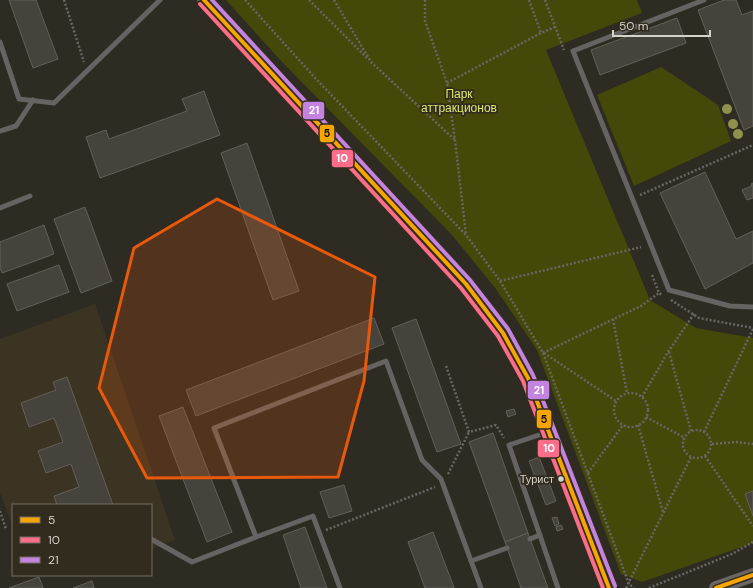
<svg xmlns="http://www.w3.org/2000/svg" width="753" height="588" viewBox="0 0 753 588" font-family="'DM Sans',sans-serif">
  <rect width="100%" height="100%" fill="#2e2b23"/>
  <polygon fill="#3c3422" points="95,304 175,540 151,549 151,505 13,505 13,527 0,493 0,339"/>
  <g fill="#444809">
    <polygon points="226,0 637,0 642,13 546,50 650,300 696,328 753,338 753,543 642,582 621,574 537,350 496,289 452,235 281,61"/>
    <polygon points="661,67 718,105 731,141 634,186 597,95"/>
  </g>
  <g fill="#46433c" stroke="#635f59">
    <polygon points="9,0 36,0 58,59 33,68"/>
    <polygon points="724,0 736,0 742,15 753,11 753,126 744,130 698,10"/>
    <polygon points="677,18 686,43 600,75 591,50"/>
    <polygon points="204,91 220,135 100,178 86,137 106,130 109,139 187,111 182,99"/>
    <polygon points="247,143 299,291 273,300 221,153"/>
    <polygon points="705,172 736,239 753,231 753,263 705,289 660,193"/>
    <polygon points="753,183 753,198 747,200 742,190 752,186 751,184"/>
    <polygon points="85,207 112,281 81,293 54,219"/>
    <polygon points="44,225 54,254 2,273 0,268 0,242"/>
    <polygon points="59,265 69,292 17,311 7,284"/>
    <polygon points="374,318 384,344 196,416 186,390"/>
    <polygon points="416,319 461,444 437,452 392,328"/>
    <polygon points="67,377 113,505 57,505 54,496 79,487 71,464 46,473 38,451 63,442 54,418 29,427 21,403 56,390 53,382"/>
    <polygon points="183,407 232,532 207,542 159,416"/>
    <polygon points="514,409 516,414 508,417 506,411"/>
    <polygon points="493,433 528,533 505,542 469,442"/>
    <polygon points="539,457 556,501 546,505 529,461"/>
    <polygon points="344,485 352,511 329,518 320,492"/>
    <polygon points="753,491 753,516 745,494"/>
    <polygon points="557,517 559,524 555,526 552,518"/>
    <polygon points="561,525 563,529 557,531 556,527"/>
    <polygon points="305,527 327,588 301,588 283,535"/>
    <polygon points="433,532 453,585 454,588 425,588 408,542"/>
    <polygon points="528,533 548,588 521,588 505,542"/>
    <polygon points="39,577 43,588 9,588"/>
    <polygon points="92,581 94,588 73,588"/>
  </g>
  <g fill="none" stroke-linecap="round" stroke-linejoin="round">
    <g stroke="#696664" stroke-width="2.5" stroke-dasharray="2 2" stroke-linecap="butt">
      <polyline points="64,0 84,62"/>
      <polyline points="245,0 317,80 466,235 500,281 543,353 629,584 634,588"/>
      <polyline points="309,0 368,59"/>
      <polyline points="334,0 371,62 455,140"/>
      <polyline points="425,0 425,21 447,83 455,140 466,235"/>
      <polyline points="529,0 541,33"/>
      <polyline points="545,0 564,50"/>
      <polyline points="447,83 541,33 555,27"/>
      <polyline points="640,195 753,145"/>
      <polyline points="652,275 659,293 662,295"/>
      <polyline points="500,281 641,247"/>
      <polyline points="671,300 699,318 753,328"/>
      <polyline points="613,319 627,393"/>
      <polyline points="669,352 691,431"/>
      <polyline points="543,353 641,306 659,293"/>
      <polyline points="544,353 616,401"/>
      <polyline points="446,366 469,432 496,425 504,438"/>
      <circle cx="631" cy="410" r="17"/>
      <polyline points="642,397 668,352 694,314"/>
      <polyline points="646,417 685,438"/>
      <polyline points="638,425 663,512"/>
      <circle cx="697" cy="444" r="14"/>
      <polyline points="704,432 753,329"/>
      <polyline points="712,444 736,442 753,444"/>
      <polyline points="705,456 753,526"/>
      <polyline points="588,473 623,425"/>
      <polyline points="448,474 469,432"/>
      <polyline points="0,511 6,529"/>
      <polyline points="326,530 435,487"/>
      <polyline points="626,588 691,457"/>
      <polyline points="649,588 732,554 753,542"/>
    </g>
    <g stroke="#666362" stroke-width="5">
      <polyline points="704,0 573,51 669,290 730,306 753,307"/>
      <polyline points="0,42 19,99 54,103 160,0"/>
      <polyline points="0,131 16,126 33,100"/>
      <polyline points="0,208 30,196"/>
      <polyline points="548,432 509,445 558,588"/>
      <polyline points="151,539 192,562 256,537"/>
      <polyline points="530,539 540,535"/>
      <polyline points="471,561 507,548"/>
      <polyline points="340,588 313,516 256,537 214,428 386,361 422,460 441,479 481,588"/>
    </g>
    <g stroke="#6a6663" stroke-width="14">
      <polyline points="204,0 466,284 503,333 528,378 609,588"/>
      <polyline points="716,588 753,575"/>
    </g>
    <g stroke="#322c1f" stroke-width="7">
      <g id="bus-1">
        <polyline points="204,0 466,284 503,333 528,378 609,588"/>
        <polyline points="716,588 753,575"/>
      </g>
    </g>
    <g stroke="#322c1f" stroke-width="7">
      <polyline id="bus-2" points="200,4 461,288 498,336 523,381 603,588"/>
    </g>
    <g stroke="#322c1f" stroke-width="7">
      <polyline id="bus-3" points="212,0 470,280 508,329 533,375 615,586"/>
    </g>
    <use href="#bus-1" stroke="#f7a600" stroke-width="4"/>
    <use href="#bus-2" stroke="#fb6d88" stroke-width="4"/>
    <use href="#bus-3" stroke="#c483df" stroke-width="4"/>
  </g>
  <g fill="#8e924c">
    <circle cx="727" cy="109" r="5"/>
    <circle cx="733" cy="124" r="5"/>
    <circle cx="738" cy="134" r="5"/>
  </g>
  <path fill="#e8590c" fill-opacity="0.2" stroke="#e8590c" stroke-width="3" stroke-linejoin="round" d="M217,199L375,277L364,381L338,477L147,478L99,388L134,248Z"/>
  <circle fill="#d5d2ca" stroke="#322c1f" stroke-width="1.5" cx="561" cy="479" r="3.5"/>
  <g text-anchor="middle" stroke-width="3.5" stroke-linejoin="round" paint-order="stroke">
    <g font-size="11" fill="#d5d2ca" stroke="#322c1f" text-anchor="end">
      <text x="554" y="483">Турист</text>
    </g>
    <g font-size="12" fill="#dce76d" stroke="#322c1f">
      <text x="459" y="98">Парк<tspan x="459" dy="14">аттракционов</tspan></text>
    </g>
  </g>
  <g stroke="#322c1f" stroke-width="1.5">
    <rect x="302" y="101" width="23" height="19" rx="4" fill="#c483df"/>
    <rect x="319" y="124" width="16" height="19" rx="4" fill="#f7a600"/>
    <rect x="331" y="149" width="23" height="19" rx="4" fill="#fb6d88"/>
    <rect x="527" y="380" width="23" height="20" rx="4" fill="#c483df"/>
    <rect x="536" y="409" width="16" height="20" rx="4" fill="#f7a600"/>
    <rect x="537" y="439" width="23" height="19" rx="4" fill="#fb6d88"/>
  </g>
  <g font-size="11" text-anchor="middle" font-weight="bold" fill="#fff">
    <text x="314" y="114">21</text>
    <text x="342" y="162">10</text>
    <text x="539" y="394">21</text>
    <text x="549" y="452">10</text>
  </g>
  <g font-size="11" text-anchor="middle" font-weight="bold" fill="#111">
    <text x="327" y="137">5</text>
    <text x="544" y="423">5</text>
  </g>
  <rect x="12" y="504" width="140" height="72" fill="#322c1f" stroke="#736e63"/>
  <rect x="20" y="517" width="20" height="6" fill="#f7a600" stroke="#736e63"/>
  <text x="48" y="524" font-size="12" fill="#d5d2ca">5</text>
  <rect x="20" y="537" width="20" height="6" fill="#fb6d88" stroke="#736e63"/>
  <text x="48" y="544" font-size="12" fill="#d5d2ca">10</text>
  <rect x="20" y="557" width="20" height="6" fill="#c483df" stroke="#736e63"/>
  <text x="48" y="564" font-size="12" fill="#d5d2ca">21</text>
  <path d="M613 30v6h97v-6" fill="none" stroke="#d5d2ca" stroke-width="2"/>
  <text x="619" y="30" font-size="12" fill="#d5d2ca" stroke="#322c1f" stroke-width="3" paint-order="stroke">50 m</text>
</svg>
